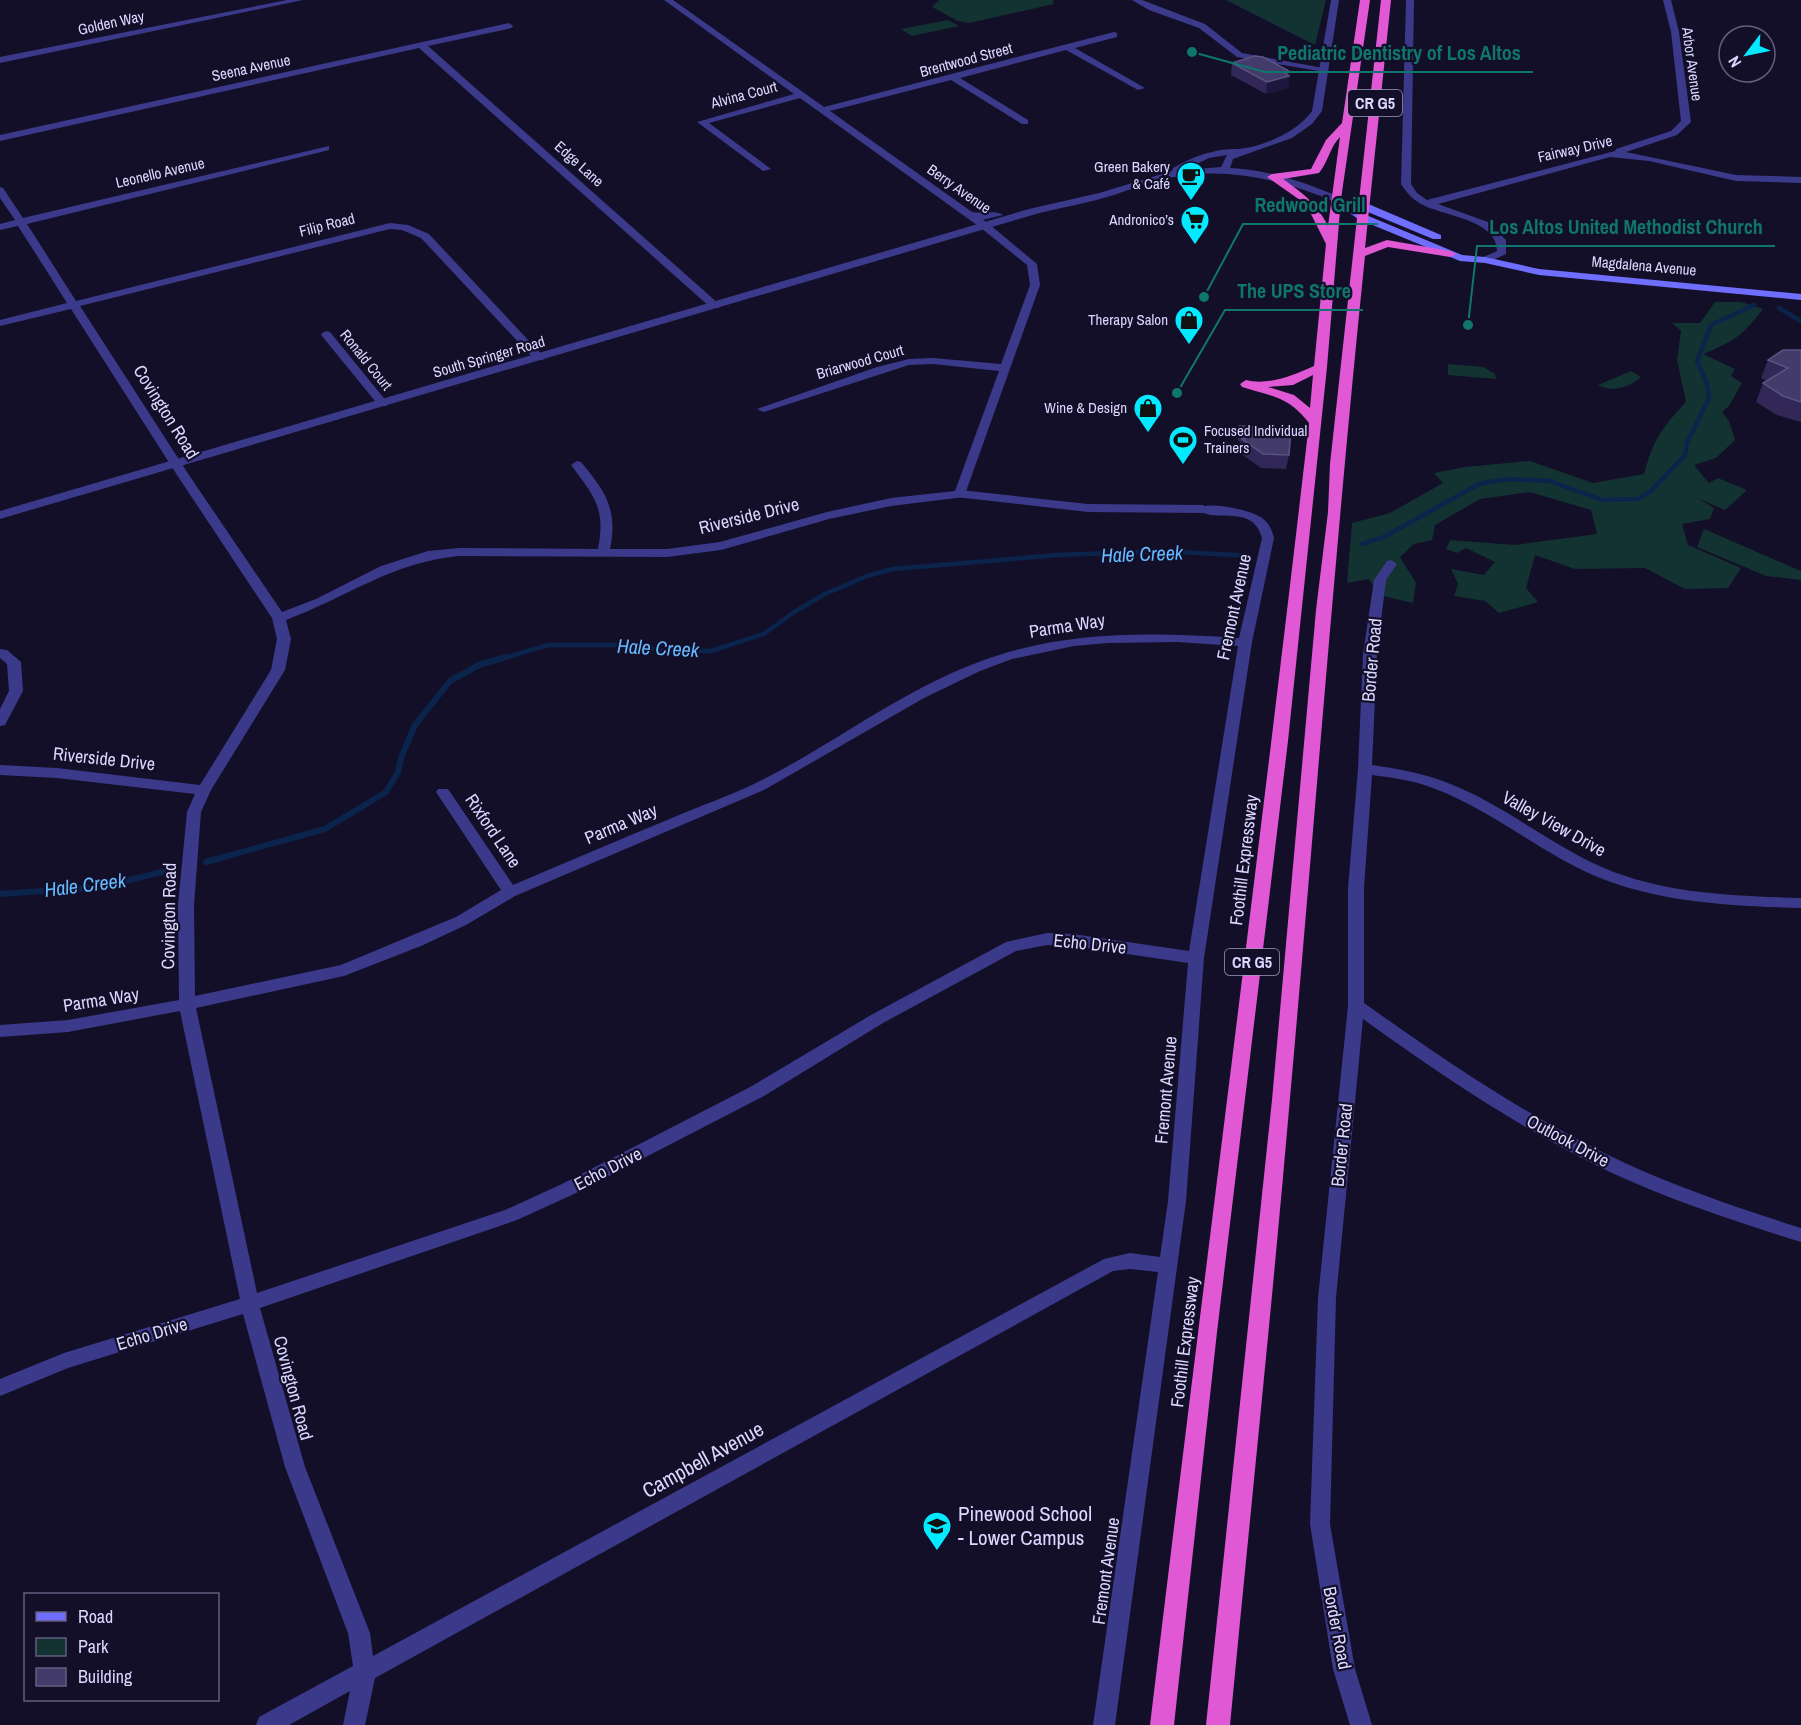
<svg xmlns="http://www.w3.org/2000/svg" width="1801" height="1725" viewBox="0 0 1801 1725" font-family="'Archivo Narrow',sans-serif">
  <rect width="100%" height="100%" fill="#130f29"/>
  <g fill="#123331">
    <polygon points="939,0 1053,0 1054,4 969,23 958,21 932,7"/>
    <polygon points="1226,0 1326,0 1315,45"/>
    <polygon points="948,20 959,26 912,36 901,29"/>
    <path d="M1715,302H1741L1763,309C1742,336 1735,341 1703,354L1735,369L1731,376L1742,383L1729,406L1722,412L1729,421L1735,440L1716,458L1694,465L1709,483L1718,478L1747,490L1725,510L1697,498L1714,508L1710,519L1682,524L1688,545L1741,568L1728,588L1685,589L1645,568L1575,569L1535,555L1526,588L1538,602L1499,613L1485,601L1454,596L1458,584L1451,569L1484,575L1495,562L1466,548L1457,553L1446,549L1450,540L1515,545L1597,534L1591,510L1530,492L1480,499L1435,525L1432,540L1414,544L1400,557L1416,583L1413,603L1379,595L1369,579L1347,583L1352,523L1390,513L1443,483L1434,473L1465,467L1530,461L1593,483L1644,474C1654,438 1661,429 1686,402L1677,360L1681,331L1672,323H1700Z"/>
    <polygon points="1448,364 1483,367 1495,374 1496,379 1448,375"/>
    <path d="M1631,371L1641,377C1630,387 1612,393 1598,385Z"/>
    <polygon points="1704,529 1801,571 1801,580 1766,576 1697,547"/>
  </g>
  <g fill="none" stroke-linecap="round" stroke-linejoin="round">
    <g stroke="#0b244c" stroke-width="4.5">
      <polyline points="1779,308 1801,321"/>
      <polyline points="1362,544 1384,537 1479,484 1508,479 1550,481 1602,500 1638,499 1651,491 1685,455 1687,443 1709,398 1707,384 1697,361 1711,325 1754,305"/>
      <polyline points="501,659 548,645 625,645 661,650 711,651 764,634 794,612 825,594 867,576 893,569 1058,555 1163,551 1250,556"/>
    </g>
    <g stroke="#0b244c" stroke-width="6">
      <polyline points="206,862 325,829 386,792 398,772 401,758 415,725 450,681 479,665 506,657"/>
      <polyline points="0,894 101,887 170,870"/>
    </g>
    <g fill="#3b3989" fill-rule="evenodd">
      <polygon points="287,0 303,0 0,63 0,57"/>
      <path d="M664,0H673L824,107L1114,32L1117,33V37L1075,48L1145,88L1138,90L1066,50L960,78L1028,120V124H1022L951,80L830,111L989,224L1037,264L1040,285L964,497L891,506L829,519L721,550L667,557L459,556C393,562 347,597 286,620L291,639L285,670L211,790L201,812L194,905L195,996L341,965L456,917L501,890L438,795L436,792L438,789H448L513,885C566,862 619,840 672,818C700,806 729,796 756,783C829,747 895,695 971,665C1057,630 1148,632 1239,638L1262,538C1252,502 1215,525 1197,509C1207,500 1251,510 1262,518C1269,523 1272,530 1274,538L1252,642L1204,958L1186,1201L1115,1725H1093L1158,1272L1130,1269L1113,1271L375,1678L365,1725H343L350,1691L289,1725H256L259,1717L353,1666L348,1633L285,1467L243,1314L68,1368L0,1396V1379L64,1353L240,1299L180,1011L68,1032L0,1037V1025L68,1020L179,1000L178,905L187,812L195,794L57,778L0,775V765L57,768L200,785L271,670L277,639L272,618L177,475L71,309L0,326V320L67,303L18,226L0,230V224L15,220L0,198V187L3,188L23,218L329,146V150L27,224L76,301L390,223L408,225L429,234L545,358L543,360H535L421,238L402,230L390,229L80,306L189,475L282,612L316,599L381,566L428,551L459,548L598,549C606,508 594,496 571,465L577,461L581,462C606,492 618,510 610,549H667L720,542L827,512L891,498L955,491L999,371L933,364L909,365L767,411L763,412L757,409L877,367L909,359L933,358L1001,364L1030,285L1027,265L981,228L800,98L709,123L771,169L763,171L697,122L794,94ZM1177,642L1238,646L1189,951L1073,934L1047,933L1006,942L871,1015L752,1086L562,1184L505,1210L257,1293L196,1008L344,976L421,946L466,925L515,896L764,790L924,698L980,671L1012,659L1074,646L1108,643ZM1047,945L1073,946L1188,963L1168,1201L1160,1257L1130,1253L1104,1259L373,1656L370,1633L305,1467L260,1308L517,1220L574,1194L764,1096L883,1023L1016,951Z"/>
      <polygon points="1132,0 1142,0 1205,24 1242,53 1329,69 1325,72 1237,57 1199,28 1149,10"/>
      <path d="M1406,0H1414L1411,184L1417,193L1427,200L1615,151L1616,149L1671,131L1681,121L1671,32L1663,0H1671L1679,32L1691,122L1677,135L1626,152L1736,175L1801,177V183L1736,181L1649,161L1610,157L1438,204L1488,222L1506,240V254L1489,262H1481V258L1497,251C1497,219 1442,216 1421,204C1412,199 1407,193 1401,184Z"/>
      <polygon points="509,23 513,26 512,28 428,46 719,304 719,308 711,308 419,48 0,141 0,135"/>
      <polygon points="326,331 330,332 387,402 387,406 379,406 322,336 321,334"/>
      <path d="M1391,560L1397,564L1386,580L1377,654L1372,765C1398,769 1423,773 1448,783C1503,804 1549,844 1604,868C1665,894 1735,896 1801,898V908C1731,906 1660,903 1595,876C1540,852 1494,812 1438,790C1417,781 1395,778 1372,775L1364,888V1003C1447,1062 1532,1120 1625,1163C1682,1189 1741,1209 1801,1228V1242C1737,1222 1673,1201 1612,1173C1524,1131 1442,1076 1363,1019L1336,1298L1330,1524L1355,1669L1372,1725H1350L1333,1669L1310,1524L1318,1298L1348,1006V888L1358,769L1363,654L1374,580L1387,561Z"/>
      <polygon points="0,649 7,650 21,662 23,691 5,725 0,726 0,709 9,691 7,664 0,658"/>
    </g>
    <g fill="#3b3989" fill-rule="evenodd">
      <path d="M1331,0H1339L1322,111L1312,124L1292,138L1233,159L1230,168C1268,170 1305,182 1339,197V201H1333C1280,179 1225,166 1168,178C1147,182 1128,191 1107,197C1084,204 1059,208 1036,214L0,519V511L1029,209L1099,193L1172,171L1173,168C1185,161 1198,155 1212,152C1221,149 1230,149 1239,149C1265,146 1297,132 1312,111ZM1227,155L1221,167L1184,170L1209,158Z"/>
      <path d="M971,212C981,214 996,210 1003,215L982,220L967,217L966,215Z"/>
      <polygon points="960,490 1088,504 1203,505 1209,509 1203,513 1088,512 956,497 956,491"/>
    </g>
    <polygon fill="#706eff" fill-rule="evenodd" points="1333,197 1339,197 1346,202 1351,199 1366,203 1441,235 1441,239 1433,239 1351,205 1366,215 1462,255 1485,257 1539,269 1801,294 1801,300 1539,275 1485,263 1460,261 1358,219 1333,201"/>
    <g fill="#e058d3" fill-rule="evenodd">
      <path d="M1360,0H1370L1341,199L1327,367L1288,741L1217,1332L1174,1725H1150C1202,1291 1259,858 1309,423C1288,396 1273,397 1242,387L1240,384L1246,380C1268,386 1294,375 1314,366L1326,244L1309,210L1297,198L1267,177L1272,174L1311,169L1326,140L1342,123ZM1340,137L1328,226C1317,204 1303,193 1283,179L1319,173C1328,162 1330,147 1340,137ZM1313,375L1310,408L1294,395L1268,387L1293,385Z"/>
      <path d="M1381,0H1391L1365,248L1387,240L1450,251L1456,254L1450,257L1388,247L1365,256C1336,537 1315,817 1290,1098C1272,1307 1250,1516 1230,1725H1206L1272,1100L1316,610L1328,512L1330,464Z"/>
    </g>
  </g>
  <g fill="#312857">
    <polygon points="1232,63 1290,72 1288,88 1266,94 1231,75"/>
    <polygon points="1801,350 1801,422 1777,415 1756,402 1763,383 1767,381 1761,378 1768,360"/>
    <polygon points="1240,426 1289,455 1286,469 1261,468 1240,453 1241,443 1238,440"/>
  </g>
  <polygon fill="#1d163d" points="1290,72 1288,88 1266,94 1267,82"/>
  <g fill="#433b69" stroke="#5b5380" stroke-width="1.5">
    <polygon points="1255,56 1263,57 1287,70 1290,72 1285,73 1289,76 1267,82 1232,63"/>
    <polygon points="1783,350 1801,350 1801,402 1783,396 1763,383 1788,368 1768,360"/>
    <polygon points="1240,426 1291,430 1289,455 1263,454 1242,439 1252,435"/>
  </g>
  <defs>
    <g id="cafe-pin" transform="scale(1.5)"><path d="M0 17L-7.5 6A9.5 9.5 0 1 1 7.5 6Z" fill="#03e9ff" stroke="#130f29"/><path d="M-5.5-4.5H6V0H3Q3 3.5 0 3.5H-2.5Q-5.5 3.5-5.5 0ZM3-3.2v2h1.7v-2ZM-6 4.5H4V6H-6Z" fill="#111"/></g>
    <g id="supermarket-pin" transform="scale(1.5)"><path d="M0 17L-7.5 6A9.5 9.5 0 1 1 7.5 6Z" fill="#03e9ff" stroke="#130f29"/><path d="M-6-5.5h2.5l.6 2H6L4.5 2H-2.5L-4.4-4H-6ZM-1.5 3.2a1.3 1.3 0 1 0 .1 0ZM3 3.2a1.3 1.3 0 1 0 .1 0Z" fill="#111"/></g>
    <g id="shop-pin" transform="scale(1.5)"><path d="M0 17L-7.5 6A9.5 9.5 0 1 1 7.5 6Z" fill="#03e9ff" stroke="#130f29"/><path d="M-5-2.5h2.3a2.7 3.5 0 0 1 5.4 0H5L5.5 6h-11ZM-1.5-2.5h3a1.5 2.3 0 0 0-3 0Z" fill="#111"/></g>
    <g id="stadium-pin" transform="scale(1.5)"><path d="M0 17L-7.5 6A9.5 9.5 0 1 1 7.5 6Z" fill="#03e9ff" stroke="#130f29"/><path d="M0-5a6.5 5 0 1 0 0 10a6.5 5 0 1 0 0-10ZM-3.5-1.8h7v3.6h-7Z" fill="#111"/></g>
    <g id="school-pin" transform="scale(1.5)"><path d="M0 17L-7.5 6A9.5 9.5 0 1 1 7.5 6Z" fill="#03e9ff" stroke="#130f29"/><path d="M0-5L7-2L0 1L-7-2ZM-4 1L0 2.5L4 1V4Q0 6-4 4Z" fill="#111"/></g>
  </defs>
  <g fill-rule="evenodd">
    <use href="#cafe-pin" x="1191" y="176"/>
    <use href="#supermarket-pin" x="1195" y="220"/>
    <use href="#shop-pin" x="1189" y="320"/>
    <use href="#shop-pin" x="1148" y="408"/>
    <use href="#stadium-pin" x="1183" y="440"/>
    <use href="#school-pin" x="937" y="1526"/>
  </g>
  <g text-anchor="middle" stroke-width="4.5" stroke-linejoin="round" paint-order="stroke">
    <g font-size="15" fill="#dbd7ff" stroke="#130f29">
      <text transform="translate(111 23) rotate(-12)" y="5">Golden Way</text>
      <text transform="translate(966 60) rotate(-15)" y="5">Brentwood Street</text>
      <text transform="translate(1692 64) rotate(82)" y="5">Arbor Avenue</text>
      <text transform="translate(251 68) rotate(-12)" y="5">Seena Avenue</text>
      <text transform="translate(744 95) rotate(-15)" y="5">Alvina Court</text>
      <text transform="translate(1575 149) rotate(-13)" y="5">Fairway Drive</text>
      <text transform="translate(579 164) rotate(42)" y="5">Edge Lane</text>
      <text transform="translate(160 173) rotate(-13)" y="5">Leonello Avenue</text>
      <text transform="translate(959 189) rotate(35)" y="5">Berry Avenue</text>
      <text transform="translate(327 225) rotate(-14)" y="5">Filip Road</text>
      <text transform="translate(1644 266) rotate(5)" y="5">Magdalena Avenue</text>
      <text transform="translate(489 357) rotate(-16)" y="5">South Springer Road</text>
      <text transform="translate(366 360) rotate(51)" y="5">Ronald Court</text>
      <text transform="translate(860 362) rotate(-16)" y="5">Briarwood Court</text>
    </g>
    <g font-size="15" fill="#dbd7ff" stroke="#130f29" text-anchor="end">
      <text x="1170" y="172">Green Bakery<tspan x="1170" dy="17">&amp; Café</tspan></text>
      <text x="1174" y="225">Andronico’s</text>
      <text x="1168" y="325">Therapy Salon</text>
      <text x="1127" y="413">Wine &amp; Design</text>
      <text x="1204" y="436" text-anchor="start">Focused Individual<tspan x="1204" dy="17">Trainers</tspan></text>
    </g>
    <g fill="#130f29" stroke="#9f9bbf" stroke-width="1.5">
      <rect x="1348" y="90" width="54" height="26" rx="4.5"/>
      <rect x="1225" y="949" width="54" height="26" rx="4.5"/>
    </g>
    <g font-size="16" font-weight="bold" fill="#dbd7ff">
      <text x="1375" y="109">CR G5</text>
      <text x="1252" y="968">CR G5</text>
    </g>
    <g font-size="18" fill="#dbd7ff" stroke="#130f29">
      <text transform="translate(166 412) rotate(58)" y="6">Covington Road</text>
      <text transform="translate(749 516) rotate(-14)" y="6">Riverside Drive</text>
      <text transform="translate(1234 607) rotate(-78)" y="6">Fremont Avenue</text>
      <text transform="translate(1067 626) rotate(-9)" y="6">Parma Way</text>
      <text transform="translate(1372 660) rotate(-85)" y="6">Border Road</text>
      <text transform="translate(104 759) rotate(6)" y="6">Riverside Drive</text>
      <text transform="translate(621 824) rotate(-23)" y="6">Parma Way</text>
      <text transform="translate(1554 824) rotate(29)" y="6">Valley View Drive</text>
      <text transform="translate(493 831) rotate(56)" y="6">Rixford Lane</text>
      <text transform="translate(1244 860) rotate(-83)" y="6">Foothill Expressway</text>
      <text transform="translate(169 916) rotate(-89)" y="6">Covington Road</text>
      <text transform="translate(1090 944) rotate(6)" y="6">Echo Drive</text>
      <text transform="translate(101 1000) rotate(-9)" y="6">Parma Way</text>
      <text transform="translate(1166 1090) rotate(-85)" y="6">Fremont Avenue</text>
      <text transform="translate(1568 1141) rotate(28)" y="6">Outlook Drive</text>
      <text transform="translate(1342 1145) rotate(-84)" y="6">Border Road</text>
      <text transform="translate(608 1169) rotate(-27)" y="6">Echo Drive</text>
      <text transform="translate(152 1334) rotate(-17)" y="6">Echo Drive</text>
      <text transform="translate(1185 1342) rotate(-83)" y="6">Foothill Expressway</text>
      <text transform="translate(293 1388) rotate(75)" y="6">Covington Road</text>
      <text transform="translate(1106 1571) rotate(-82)" y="6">Fremont Avenue</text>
      <text transform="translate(1337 1628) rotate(79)" y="6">Border Road</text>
    </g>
    <g font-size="20" font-style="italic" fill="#65b9ff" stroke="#130f29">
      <text transform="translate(1142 554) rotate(-2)" y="7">Hale Creek</text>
      <text transform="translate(658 648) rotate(3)" y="7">Hale Creek</text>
      <text transform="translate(85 885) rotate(-7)" y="7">Hale Creek</text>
    </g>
    <g font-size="21" fill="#dbd7ff" stroke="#130f29">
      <text transform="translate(703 1460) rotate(-29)" y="7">Campbell Avenue</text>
    </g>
    <g font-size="21" fill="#dbd7ff" stroke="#130f29" text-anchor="start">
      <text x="958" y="1521">Pinewood School<tspan x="958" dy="24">- Lower Campus</tspan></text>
    </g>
  </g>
  <path fill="none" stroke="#0f766e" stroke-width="2" d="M1192 52L1265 72H1533M1204 297L1243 224H1378M1468 325L1477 246H1775M1177 393L1225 310H1363"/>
  <g fill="#0f766e" stroke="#130f29" stroke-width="2">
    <circle cx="1192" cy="52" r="6"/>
    <circle cx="1204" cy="297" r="6"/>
    <circle cx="1468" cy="325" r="6"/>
    <circle cx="1177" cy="393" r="6"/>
  </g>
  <g font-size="20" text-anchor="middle" font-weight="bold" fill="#0f766e" stroke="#130f29" stroke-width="4.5" stroke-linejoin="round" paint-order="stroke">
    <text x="1399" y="60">Pediatric Dentistry of Los Altos</text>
    <text x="1310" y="212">Redwood Grill</text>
    <text x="1626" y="234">Los Altos United Methodist Church</text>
    <text x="1294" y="298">The UPS Store</text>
  </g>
  <rect x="24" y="1593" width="195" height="108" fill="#130f29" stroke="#635f7f" stroke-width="1.5"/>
  <rect x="36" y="1612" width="30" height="9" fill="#706eff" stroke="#635f7f" stroke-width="1.5"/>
  <text x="78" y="1623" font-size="18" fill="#dbd7ff">Road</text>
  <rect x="36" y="1638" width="30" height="18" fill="#123331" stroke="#635f7f" stroke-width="1.5"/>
  <text x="78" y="1653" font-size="18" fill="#dbd7ff">Park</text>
  <rect x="36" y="1668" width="30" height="18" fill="#433b69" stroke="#635f7f" stroke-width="1.5"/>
  <text x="78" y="1683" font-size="18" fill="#dbd7ff">Building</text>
  <g transform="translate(1747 54) rotate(238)"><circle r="28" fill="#130f29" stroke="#635f7f" stroke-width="1.5"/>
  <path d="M0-4.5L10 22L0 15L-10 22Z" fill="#03e9ff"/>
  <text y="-9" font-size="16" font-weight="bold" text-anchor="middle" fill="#dbd7ff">N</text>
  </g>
</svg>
